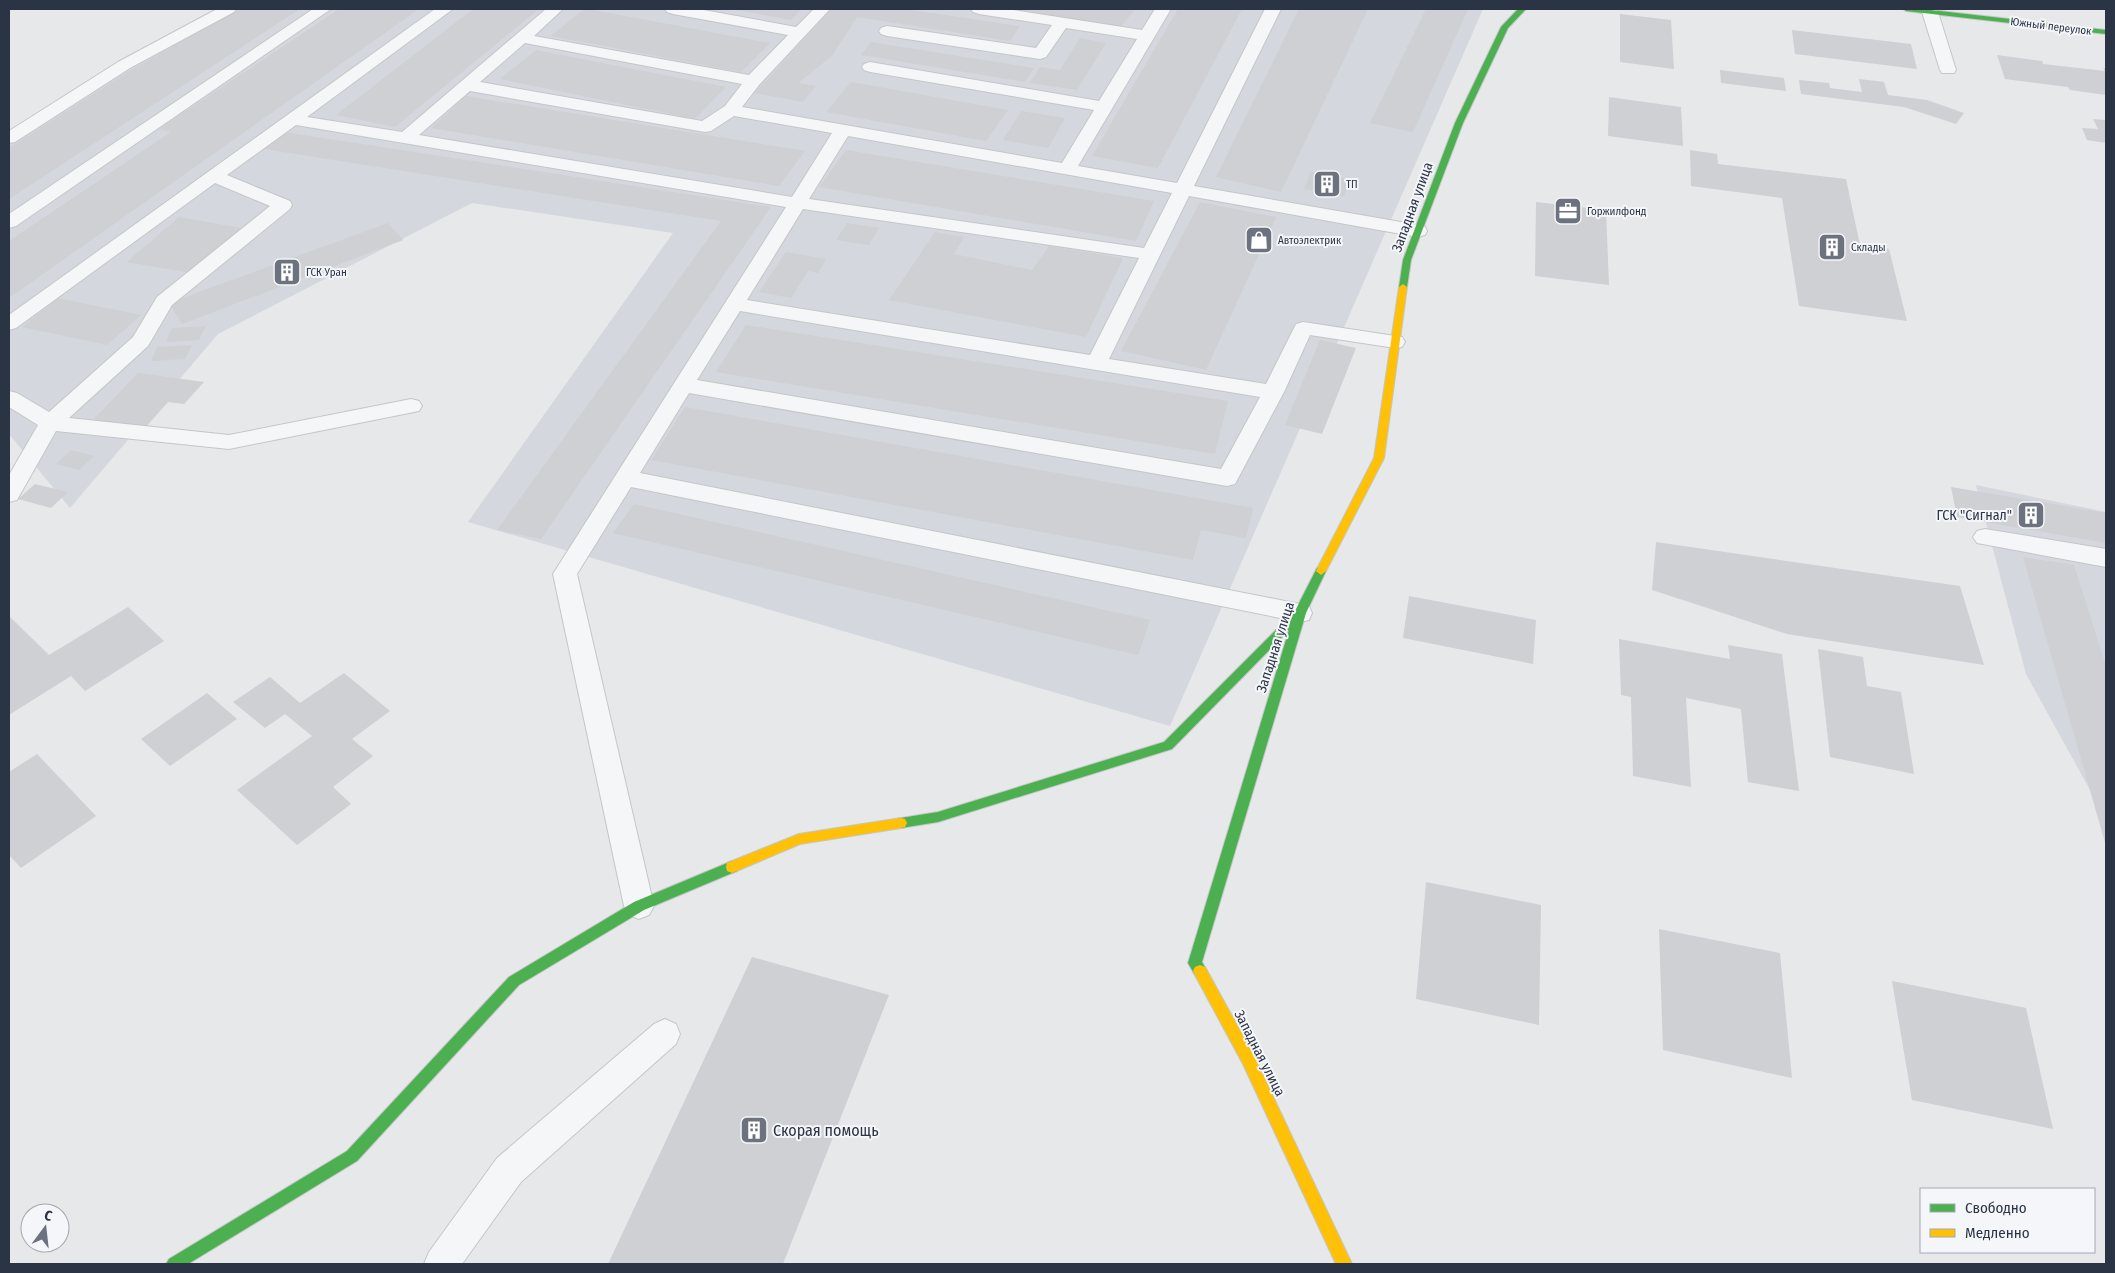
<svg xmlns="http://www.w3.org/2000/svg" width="2115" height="1273" viewBox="0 0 2115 1273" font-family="'Fira Sans Condensed',sans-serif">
  <rect width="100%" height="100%" fill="#e6e8ea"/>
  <g fill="#d4d7dd">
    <polygon points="219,9 1483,9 1170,726 468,522 673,233 472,203 218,334 70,508 9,434 9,134"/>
    <polygon points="1976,485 2106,512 2106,819 2026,674"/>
  </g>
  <g fill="#ced0d3">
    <polygon points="239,9 300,9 9,199 9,148 126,73"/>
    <polygon points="339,9 419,9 9,298 9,241 171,132 159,129"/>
    <polygon points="473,9 539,9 395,127 336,115"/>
    <polygon points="584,9 588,9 770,43 741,72 551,36"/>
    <polygon points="732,9 802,9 791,20"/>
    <polygon points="832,9 905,9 1020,26 1010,41 857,17 832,56 798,83 816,86 803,102 754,93"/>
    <polygon points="1007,9 1103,10 1135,9 1120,28"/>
    <polygon points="1178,9 1242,9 1158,168 1092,156"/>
    <polygon points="1299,9 1368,9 1281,192 1216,177"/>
    <polygon points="1426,9 1468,9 1413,132 1370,123"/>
    <polygon points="1620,14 1671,20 1674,69 1620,62"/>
    <polygon points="1792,30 1911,44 1917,69 1795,54"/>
    <polygon points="1080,38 1106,43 1077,90 1030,83 1040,67 1060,70"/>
    <polygon points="871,42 1034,68 1025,82 861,55"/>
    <polygon points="536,50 726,87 695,119 500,79"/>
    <polygon points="1997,55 2042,61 2043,64 2105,71 2103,68 2106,68 2106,95 2070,90 2068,87 2005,79"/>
    <polygon points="1720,70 1784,78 1786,91 1721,83"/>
    <polygon points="1859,79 1884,82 1888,95 1927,100 1964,113 1956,124 1904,107 1801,94 1799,80 1829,83 1830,88 1862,92"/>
    <polygon points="851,82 1008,110 986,141 826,112"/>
    <polygon points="466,96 805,151 779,186 431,128"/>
    <polygon points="1609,97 1681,107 1683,146 1608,136"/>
    <polygon points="1021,111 1065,118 1048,148 1003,140"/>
    <polygon points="2093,119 2106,120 2106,143 2087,140 2082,128 2098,129"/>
    <polygon points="284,132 771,207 541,539 497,530 721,221 264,149"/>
    <polygon points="846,150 1154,201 1136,241 819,187"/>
    <polygon points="1690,150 1717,154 1718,164 1846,179 1860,245 1889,249 1907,321 1799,306 1782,198 1691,186"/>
    <polygon points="1311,172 1350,179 1344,196 1304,189"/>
    <polygon points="1200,202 1276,217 1206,370 1121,351"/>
    <polygon points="1536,202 1606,210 1609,285 1535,276"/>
    <polygon points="179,217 241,228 191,273 127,262"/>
    <polygon points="388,223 403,240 182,324 169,303"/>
    <polygon points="847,223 879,228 869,245 836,240"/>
    <polygon points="935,232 964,237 954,254 1032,270 1049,246 1123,258 1086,337 889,300"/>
    <polygon points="786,252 826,259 818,273 808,271 791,298 759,292"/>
    <polygon points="57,298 141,315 107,345 22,327"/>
    <polygon points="746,325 1228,401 1215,454 716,372"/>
    <polygon points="206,326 199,340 166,342 172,328"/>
    <polygon points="1320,340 1356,348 1322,434 1285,425"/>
    <polygon points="192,345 185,359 151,361 157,347"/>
    <polygon points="138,373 204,382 184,404 168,402 144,429 92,421"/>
    <polygon points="685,407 1253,508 1246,538 1201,530 1193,560 651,460"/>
    <polygon points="71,450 94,456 79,470 56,464"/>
    <polygon points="35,484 68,492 51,508 18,499"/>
    <polygon points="1951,487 2106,513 2106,543 1957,517"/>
    <polygon points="634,504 1150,620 1138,655 613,533"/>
    <polygon points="1656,542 1960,586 1984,665 1787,634 1652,590"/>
    <polygon points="2023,557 2074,565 2106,666 2106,846"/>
    <polygon points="1409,596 1536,620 1533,664 1403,638"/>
    <polygon points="128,607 164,641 85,691 71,676 9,715 9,616 49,655"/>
    <polygon points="1619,639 1730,659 1728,645 1782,654 1799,791 1748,782 1741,709 1686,698 1691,787 1633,776 1631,697 1621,695"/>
    <polygon points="1818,649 1863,657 1867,686 1901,692 1914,774 1830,757"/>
    <polygon points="344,673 390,711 352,739 373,756 333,787 351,804 297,845 237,790 312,736 285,714 265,728 233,702 270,677 300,703"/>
    <polygon points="207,693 237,719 170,766 141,739"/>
    <polygon points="37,754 96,816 21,868 9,855 9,772"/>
    <polygon points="1426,882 1541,905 1539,1025 1416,999"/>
    <polygon points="1659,929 1780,953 1792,1078 1663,1050"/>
    <polygon points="752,957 889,995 783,1264 608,1264"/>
    <polygon points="1892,981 2026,1008 2053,1129 1912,1100"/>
  </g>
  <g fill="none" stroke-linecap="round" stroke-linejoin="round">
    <g stroke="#c4c6c8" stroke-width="2">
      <g id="lane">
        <polygon points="217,9 236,9 234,12 130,68 15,142 9,143 9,131 118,62"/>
        <polygon points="313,9 331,9 16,226 9,228 9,214"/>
        <path d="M435,9H453L307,117L402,132L546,9H563L534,36L749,75L788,35L673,14L667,12L665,9H698L796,27L814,9H830L759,85L742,107L1062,163L1094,110L870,72L864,70L862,67L864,64L870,62L1099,101L1137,39L1066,28L1046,57L1040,59L887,36L881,34L879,31L881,28L887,26L1036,48L1052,25L979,14L973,12L971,9H1007L1142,30L1155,9H1171L1078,166L1177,183L1265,9H1281L1194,186L1418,225L1425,227L1427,231L1425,235L1418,237L1189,196L1109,359L1266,384L1296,324L1303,322L1395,336L1402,337L1405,342L1402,347L1395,348L1310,335L1284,392L1235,484L1227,486L689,393L640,473L1300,604L1309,606L1312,613L1309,620L1300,622L631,487L577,574L654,906L649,915L639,919L629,915L624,906L553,574L786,207L296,125L227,175L290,201L292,205L290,209L172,305L148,346L69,418L229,435L411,399L419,401L422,406L419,411L229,449L56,431L17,500L9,502V475L38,425L9,407V391L17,393L49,412L133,337L157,297L270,206L215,183L16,328L9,330V315ZM525,43L742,84L725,106L702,121L480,82ZM470,91L705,132L711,131L734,116L832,133L792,197L419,135ZM848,136L1172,193L1144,248L809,199ZM803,209L1139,258L1090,355L747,300ZM740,311L1260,397L1221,469L697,380Z"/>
        <polygon points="1924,9 1936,9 1938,12 1956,70 1954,73 1942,73 1940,70 1922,12"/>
        <polygon points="1985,529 2106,549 2106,567 1977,543 1973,537 1977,531"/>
        <polygon points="665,1019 676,1024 680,1034 676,1044 521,1182 462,1264 424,1264 429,1252 497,1158 654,1024"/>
      </g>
    </g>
    <g stroke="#c4c6c8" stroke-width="2">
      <g id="fast">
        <polygon points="1518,9 1526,9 1508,28 1463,123 1411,260 1407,287 1406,289 1400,289 1399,287 1403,260 1455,123 1501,27"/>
        <polygon points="1903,9 1922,9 2106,30 2106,34 1906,11"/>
        <polygon points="1321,567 1326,571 1306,613 1202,962 1207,971 1205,975 1200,977 1195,975 1188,963 1289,630 1172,749 938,822 901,828 897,827 895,823 897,819 901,818 938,812 1164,742 1295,611 1317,568"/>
        <polygon points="732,861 737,863 738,867 737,871 644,910 519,985 357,1161 188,1264 166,1264 169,1259 347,1151 509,977 634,902"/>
      </g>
    </g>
    <g stroke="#c4c6c8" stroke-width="2">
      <g id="slow">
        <polygon points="1403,284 1407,287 1384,458 1326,571 1321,575 1316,571 1374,458 1399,287"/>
        <polygon points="901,818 905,819 907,823 905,827 901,828 800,844 732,873 727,871 726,867 727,863 799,834"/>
        <polygon points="1200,965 1205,967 1253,1054 1352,1264 1336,1264 1243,1064 1195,975 1193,971 1195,967"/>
      </g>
    </g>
    <use href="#lane" fill="#f5f6f7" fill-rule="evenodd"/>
    <use href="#fast" fill="#4caf50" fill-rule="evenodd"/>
    <use href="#slow" fill="#ffc107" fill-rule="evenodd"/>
  </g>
  <defs>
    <g id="building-square" transform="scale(1.4375)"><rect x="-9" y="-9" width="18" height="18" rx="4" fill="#6c737f" stroke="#f4f6f9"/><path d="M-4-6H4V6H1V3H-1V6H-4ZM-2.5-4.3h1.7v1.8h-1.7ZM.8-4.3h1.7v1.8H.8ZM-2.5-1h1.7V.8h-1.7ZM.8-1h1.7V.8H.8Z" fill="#fff"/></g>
    <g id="office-square" transform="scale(1.4375)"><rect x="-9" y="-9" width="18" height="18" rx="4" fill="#6c737f" stroke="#f4f6f9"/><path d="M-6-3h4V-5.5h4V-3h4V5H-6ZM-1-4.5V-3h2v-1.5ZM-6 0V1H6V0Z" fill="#fff"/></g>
    <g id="shop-square" transform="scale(1.4375)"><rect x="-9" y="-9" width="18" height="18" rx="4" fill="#6c737f" stroke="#f4f6f9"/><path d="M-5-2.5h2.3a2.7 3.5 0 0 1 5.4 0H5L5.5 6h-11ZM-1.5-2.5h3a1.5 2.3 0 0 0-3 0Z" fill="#fff"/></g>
  </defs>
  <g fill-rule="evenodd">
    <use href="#building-square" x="1327" y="184"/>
    <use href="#office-square" x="1568" y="211"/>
    <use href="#shop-square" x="1259" y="240"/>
    <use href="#building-square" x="1832" y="247"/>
    <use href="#building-square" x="287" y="272"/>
    <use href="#building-square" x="2031" y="515"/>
    <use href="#building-square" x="754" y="1130"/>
  </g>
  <g text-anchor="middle" stroke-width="4" stroke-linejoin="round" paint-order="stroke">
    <g font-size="11" fill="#2b3445" stroke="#f4f6f9">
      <text transform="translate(2051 26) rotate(7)" y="4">Южный переулок</text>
    </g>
    <g font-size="11" fill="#2b3445" stroke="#f4f6f9" text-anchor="start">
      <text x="1346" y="188">ТП</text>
      <text x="1587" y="215">Горжилфонд</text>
      <text x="1278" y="244">Автоэлектрик</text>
      <text x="1851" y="251">Склады</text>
      <text x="306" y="276">ГСК Уран</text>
    </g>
    <g font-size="14" fill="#2b3445" stroke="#f4f6f9">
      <text transform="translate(1412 207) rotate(-70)" y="5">Западная улица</text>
      <text transform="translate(1275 647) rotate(-72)" y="5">Западная улица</text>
      <text transform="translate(1260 1053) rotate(63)" y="5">Западная улица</text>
    </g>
    <g font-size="14" fill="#2b3445" stroke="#f4f6f9" text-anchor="end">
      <text x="2012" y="520">ГСК "Сигнал"</text>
    </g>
    <g font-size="16" fill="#2b3445" stroke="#f4f6f9" text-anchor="start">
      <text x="773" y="1136">Скорая помощь</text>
    </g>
  </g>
  <rect width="2115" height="1273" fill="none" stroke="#2b3445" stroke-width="20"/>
  <rect x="1920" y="1188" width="175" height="65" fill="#f4f6f9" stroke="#a4a8b1"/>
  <rect x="1930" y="1204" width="25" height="8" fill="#4caf50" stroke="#a4a8b1"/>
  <text x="1965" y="1213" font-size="15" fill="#2b3445">Свободно</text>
  <rect x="1930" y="1229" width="25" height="8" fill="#ffc107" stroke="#a4a8b1"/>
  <text x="1965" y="1238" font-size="15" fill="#2b3445">Медленно</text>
  <g transform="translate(45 1228) rotate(15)"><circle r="24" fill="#f4f6f9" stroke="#a4a8b1"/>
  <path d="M0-4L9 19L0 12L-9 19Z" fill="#6c737f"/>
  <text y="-8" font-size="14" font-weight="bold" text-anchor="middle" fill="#2b3445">С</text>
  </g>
</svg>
